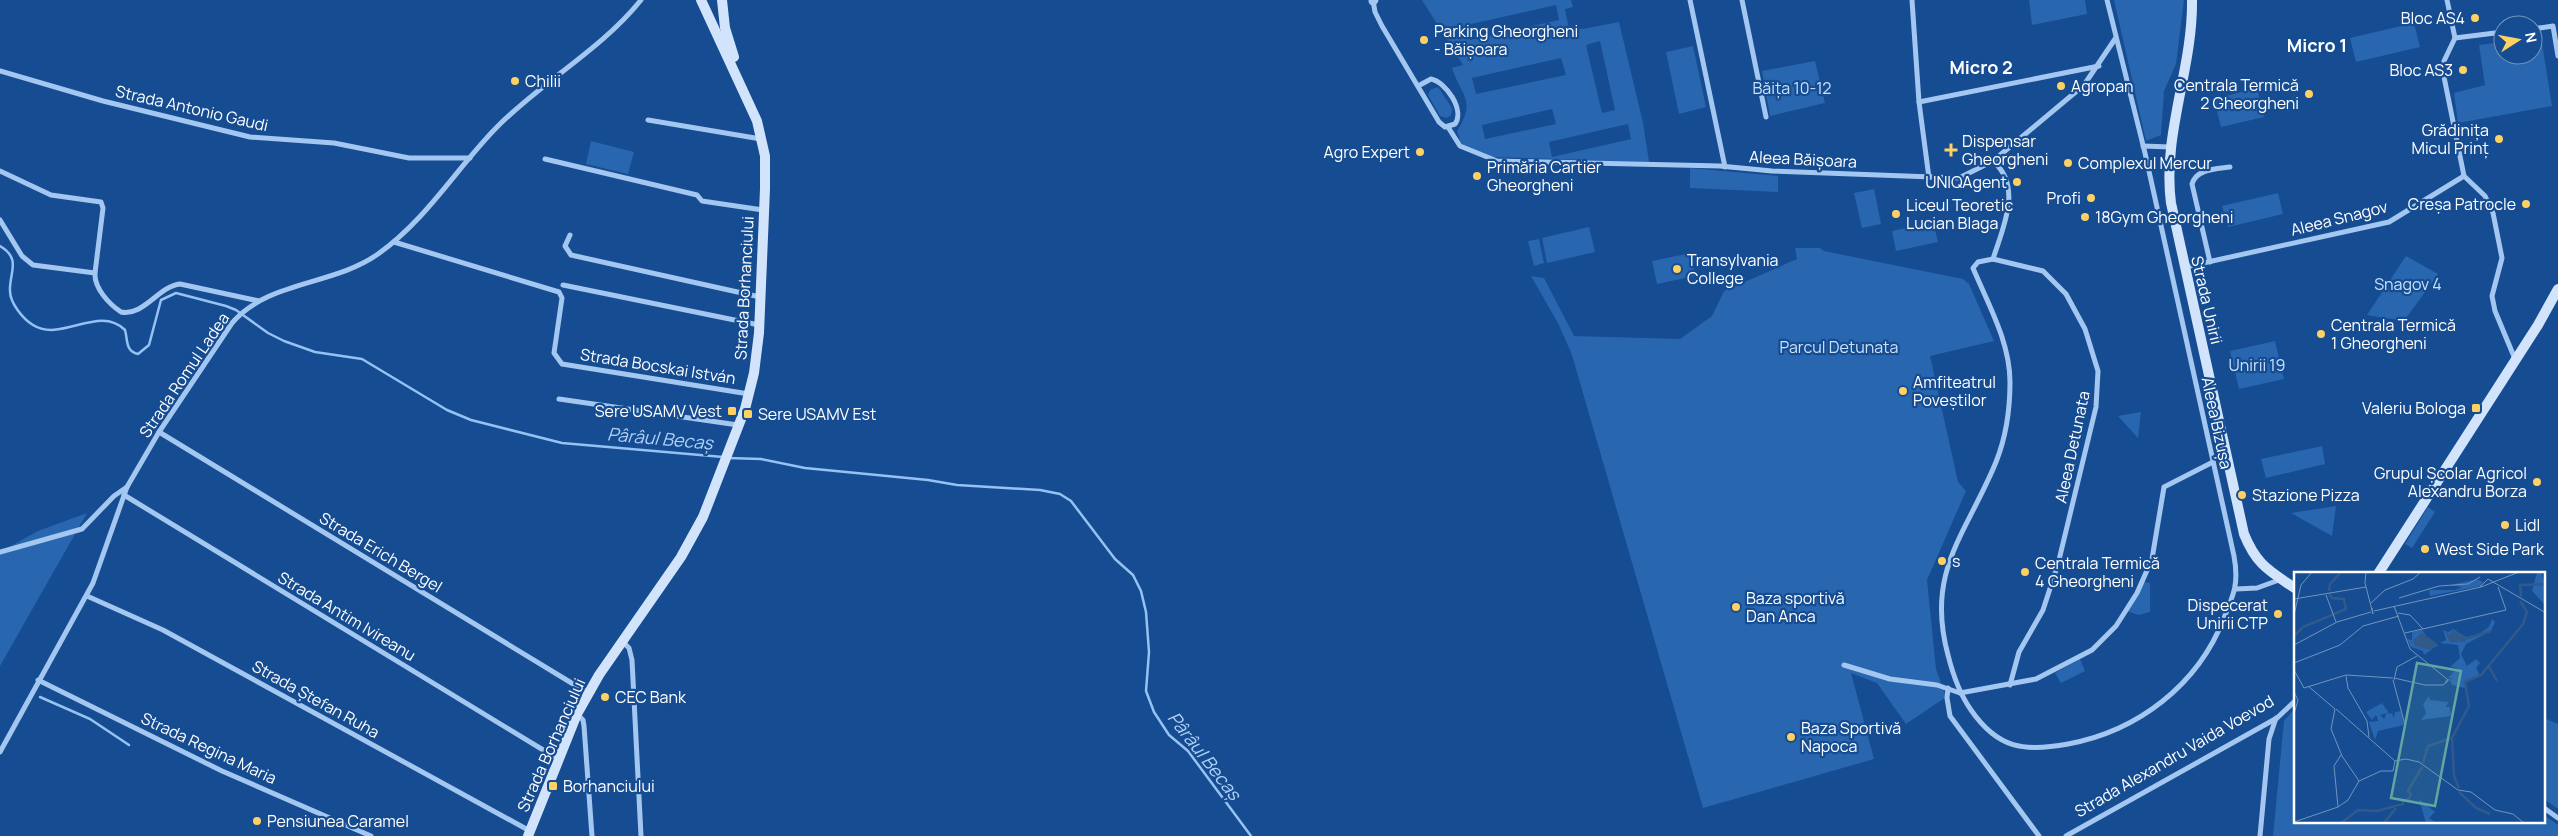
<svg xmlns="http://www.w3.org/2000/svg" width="2558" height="836" viewBox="0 0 2558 836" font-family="Manrope,sans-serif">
  <rect width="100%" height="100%" fill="#164c91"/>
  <g fill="#2866af" fill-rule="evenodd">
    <path d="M1422,0H1571L1573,7L1565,9L1569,29H1583L1619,22L1643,123L1649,162L1492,157L1464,146L1460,141L1457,131C1477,100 1461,96 1452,68L1463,65ZM1556,5L1559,20L1470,40L1467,25ZM1600,41L1615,110L1602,113L1586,45ZM1561,58L1566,75L1476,94L1472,78ZM1552,109L1556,124L1485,139L1482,125ZM1628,124L1631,139L1552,157L1549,142Z"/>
    <polygon points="2029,0 2085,0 2087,14 2032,25"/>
    <polygon points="2114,0 2184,0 2176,64 2164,91 2161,135 2146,141"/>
    <polygon points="2414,23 2420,47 2356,62 2350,38"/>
    <polygon points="2541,37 2552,106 2458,123 2454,93 2485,85 2479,45 2503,42 2503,55 2533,55 2533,38"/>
    <polygon points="1693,46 1706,107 1679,114 1666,52"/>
    <polygon points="1815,61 1825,103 1770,116 1762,71"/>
    <polygon points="1438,87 1452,108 1451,115 1447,118 1440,116 1428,95 1430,90"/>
    <polygon points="2257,88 2264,117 2221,127 2214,99"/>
    <polygon points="591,141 634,152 628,174 586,164"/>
    <polygon points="1690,168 1778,176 1778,192 1690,188"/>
    <polygon points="1874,189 1881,224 1862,228 1854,193"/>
    <polygon points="2278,193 2283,214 2228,227 2222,206"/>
    <polygon points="1933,222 1938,242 1896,251 1892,231"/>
    <polygon points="1589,227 1595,252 1547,263 1542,238"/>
    <polygon points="1539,239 1544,263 1534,266 1528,241"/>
    <polygon points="1795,248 1820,248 1824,251 1963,279 1969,284 1994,341 1930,356 1958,482 1966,491 1927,580 1936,669 1946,697 1906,724 1877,683 1851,673 1874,759 1703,808 1572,355 1558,323 1531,276 1544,278 1574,336 1680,339 1712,316 1724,291 1797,259"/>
    <polygon points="1691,253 1695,276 1657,284 1652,261"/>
    <polygon points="2406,256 2438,274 2404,321 2367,315"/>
    <polygon points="2275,341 2284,379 2239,389 2230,351"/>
    <polygon points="2141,412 2138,438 2118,416"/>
    <polygon points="2322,446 2325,464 2266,478 2261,459"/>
    <polygon points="2336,506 2332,536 2291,513"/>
    <polygon points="2428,507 2435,512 2412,548 2405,544"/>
    <polygon points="87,513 0,666 0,552 38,531"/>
    <polygon points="2143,582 2150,583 2150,612 2138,615 2127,611"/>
    <polygon points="2080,659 2085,671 2061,683 2055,673"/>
    <polygon points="2295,708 2296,822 2544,822 2544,815 2558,825 2558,836 2273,836 2284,721"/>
    <polygon points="2544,718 2558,724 2558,809 2544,799"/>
  </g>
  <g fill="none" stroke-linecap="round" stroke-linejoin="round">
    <g stroke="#95c2f3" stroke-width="2.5">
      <path d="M0,246C22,259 9,273 10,291C10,303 23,319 33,325C61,343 99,304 125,330C128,340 125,351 138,354L149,345L161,300L176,293L226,306L236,310L268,333L284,341L315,352L362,359L447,410L471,420L562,443L723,457"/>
      <polyline points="728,458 761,459 805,468 928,480 957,485 1040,490 1060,494 1071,501 1115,559 1133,575 1141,591 1146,612 1149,652 1146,691 1154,712 1169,735 1188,751 1251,836"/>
      <polyline points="40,697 90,719 129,745"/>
    </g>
    <g stroke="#a3c7f0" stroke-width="5">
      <path d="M1373,0L1375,12L1382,26L1439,122L1445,127L1455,124C1465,110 1446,82 1431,79L1418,86"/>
      <polyline points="1690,0 1725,167"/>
      <polyline points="1742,0 1766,117"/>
      <polyline points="1912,0 1919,102 1929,178"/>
      <polyline points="2447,0 2455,38 2444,61 2443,72 2464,176 2485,196 2493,213 2502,258 2492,296 2495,311 2515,359"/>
      <polyline points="2533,29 2553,26 2558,56"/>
      <polyline points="2455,38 2503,32"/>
      <polyline points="0,71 103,101 250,137 334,143 409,158 470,158"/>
      <polyline points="1919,102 2099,66"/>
      <polyline points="648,120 761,139"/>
      <polyline points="1448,127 1460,146 1497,161 1720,166 1772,171 1959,178 1993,161 2084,85 2115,39"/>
      <polyline points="2143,146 2170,147"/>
      <polyline points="545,159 697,195 702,201 763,210"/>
      <polyline points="0,171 51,195 101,202 103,208 95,273"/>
      <path d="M0,220L22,256L33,265L95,273C94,288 109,304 121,312C143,317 159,286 180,284L259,301"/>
      <polyline points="570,235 565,246 571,255 760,297"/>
      <polyline points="394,242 559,292 562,298 554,353 562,364 749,394"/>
      <path d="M1993,259C2003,227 2023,187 1993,161"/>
      <path d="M2210,262L2192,184C2196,169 2216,169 2230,167"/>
      <polyline points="2185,267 2389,222 2464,176"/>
      <polyline points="563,285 759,325"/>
      <polyline points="559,399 738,425"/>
      <polyline points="159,432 588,693"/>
      <polyline points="124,495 558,759"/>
      <polyline points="0,552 82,529 114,496 127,487"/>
      <polyline points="2236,589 2257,588 2279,580"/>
      <polyline points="87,596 163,630 530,831"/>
      <polyline points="623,642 629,648 632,660 641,836"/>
      <polyline points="1844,665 1890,679 1937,685 1960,693"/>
      <polyline points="38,680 222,771 371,836"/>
      <path d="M2010,685L2019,652L2043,610L2058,564L2096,407L2098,371L2085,329L2066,294L2043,271L1993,259L1978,262L1973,268C1988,304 2010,342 2010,382C2010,408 2006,437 1996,462C1967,533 1925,571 1948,655C1953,675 1959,693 1971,710C1998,749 2024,752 2068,744C2138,731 2198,685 2224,618C2234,594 2239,583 2234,556L2145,153L2107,0"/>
      <polyline points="1948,688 1947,698 1950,716 2039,836"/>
      <polyline points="1960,693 2036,679 2092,650 2116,626 2137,593 2152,559 2164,487 2213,462"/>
      <polyline points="577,714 583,720 584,726 592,836"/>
      <path d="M0,752L93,583L127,487L159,432L232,323C269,280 333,286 378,254C426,220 456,169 496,128C541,82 601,50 641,0"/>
      <polyline points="2544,808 2558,818"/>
      <polyline points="2066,836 2277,718 2296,700"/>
      <polyline points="2260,836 2269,739 2276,718"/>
    </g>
    <polyline stroke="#a3c7f0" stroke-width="9" points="1373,1 1374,0"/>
    <g stroke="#d1e4fb" stroke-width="10">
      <polyline points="722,0 725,28 734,57"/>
      <path d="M2192,0C2193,69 2162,134 2171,203L2244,534C2257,566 2270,571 2296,589"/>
      <polyline points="2378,574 2538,325 2558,289"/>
      <polyline points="528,836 577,714 599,675 681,557 703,517 745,409 754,373 759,333 765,189 765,156 757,121 701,0"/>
    </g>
  </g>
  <g fill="#ffd062" stroke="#164c91" stroke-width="2">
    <circle cx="2475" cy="18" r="5"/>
    <circle cx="1424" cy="40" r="5"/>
    <circle cx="2463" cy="70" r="5"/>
    <circle cx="515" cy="81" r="5"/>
    <circle cx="2061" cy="86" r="5"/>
    <circle cx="2309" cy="94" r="5"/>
    <circle cx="2499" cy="139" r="5"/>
    <path d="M1948.5 142.5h5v5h5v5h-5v5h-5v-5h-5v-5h5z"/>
    <circle cx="1420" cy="152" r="5"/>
    <circle cx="2068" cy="163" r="5"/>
    <circle cx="1477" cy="176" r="5"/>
    <circle cx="2017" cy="182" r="5"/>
    <circle cx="2091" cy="198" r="5"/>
    <circle cx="2526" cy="204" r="5"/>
    <circle cx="1896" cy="214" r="5"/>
    <circle cx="2085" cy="217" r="5"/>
    <circle cx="1677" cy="269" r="5"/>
    <circle cx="2321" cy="334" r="5"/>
    <circle cx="1903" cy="391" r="5"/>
    <rect x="2471" y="403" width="10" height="10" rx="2.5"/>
    <rect x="727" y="406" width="10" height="10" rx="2.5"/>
    <rect x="743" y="409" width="10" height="10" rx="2.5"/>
    <circle cx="2537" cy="482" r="5"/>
    <circle cx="2242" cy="495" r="5"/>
    <circle cx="2505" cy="525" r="5"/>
    <circle cx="2425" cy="549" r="5"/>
    <circle cx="1942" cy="561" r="5"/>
    <circle cx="2025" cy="572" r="5"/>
    <circle cx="1736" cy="607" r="5"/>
    <circle cx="2278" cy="614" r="5"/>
    <circle cx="605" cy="697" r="5"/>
    <circle cx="1791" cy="737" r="5"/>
    <rect x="548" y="781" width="10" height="10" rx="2.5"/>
    <circle cx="257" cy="821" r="5"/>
  </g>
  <g text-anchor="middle" stroke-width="4.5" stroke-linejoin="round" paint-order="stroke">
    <g font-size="16" fill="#fff" stroke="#164c91" text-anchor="start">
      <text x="2465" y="24" text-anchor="end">Bloc AS4</text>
      <text x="1434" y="37">Parking Gheorgheni<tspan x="1434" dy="18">- Băișoara</tspan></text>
      <text x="2453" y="76" text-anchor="end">Bloc AS3</text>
      <text x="525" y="87">Chilii</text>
      <text x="2299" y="91" text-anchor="end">Centrala Termică<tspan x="2299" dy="18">2 Gheorgheni</tspan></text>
      <text x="2071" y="92">Agropan</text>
      <text x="2489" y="136" text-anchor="end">Grădinița<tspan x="2489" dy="18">Micul Prinț</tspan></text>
      <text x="1962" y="147">Dispensar<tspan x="1962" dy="18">Gheorgheni</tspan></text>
      <text x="1410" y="158" text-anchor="end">Agro Expert</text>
      <text x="2078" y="169">Complexul Mercur</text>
      <text x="1487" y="173">Primăria Cartier<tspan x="1487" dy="18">Gheorgheni</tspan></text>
      <text x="2007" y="188" text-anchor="end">UNIQAgent</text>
      <text x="2081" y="204" text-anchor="end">Profi</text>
      <text x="2516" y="210" text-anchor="end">Creșa Patrocle</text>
      <text x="1906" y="211">Liceul Teoretic<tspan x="1906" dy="18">Lucian Blaga</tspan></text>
      <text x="2095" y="223">18Gym Gheorgheni</text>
      <text x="1687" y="266">Transylvania<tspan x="1687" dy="18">College</tspan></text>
      <text x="2331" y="331">Centrala Termică<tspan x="2331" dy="18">1 Gheorgheni</tspan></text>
      <text x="1913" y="388">Amfiteatrul<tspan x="1913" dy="18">Poveștilor</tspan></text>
      <text x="2466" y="414" text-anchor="end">Valeriu Bologa</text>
      <text x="722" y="417" text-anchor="end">Sere USAMV Vest</text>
      <text x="758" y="420">Sere USAMV Est</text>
      <text x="2527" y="479" text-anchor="end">Grupul Școlar Agricol<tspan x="2527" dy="18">Alexandru Borza</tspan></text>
      <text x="2252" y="501">Stazione Pizza</text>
      <text x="2515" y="531">Lidl</text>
      <text x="2435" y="555">West Side Park</text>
      <text x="1952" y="567">s</text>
      <text x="2035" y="569">Centrala Termică<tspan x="2035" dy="18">4 Gheorgheni</tspan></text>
      <text x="1746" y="604">Baza sportivă<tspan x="1746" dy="18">Dan Anca</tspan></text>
      <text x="2268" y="611" text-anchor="end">Dispecerat<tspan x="2268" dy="18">Unirii CTP</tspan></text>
      <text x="615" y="703">CEC Bank</text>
      <text x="1801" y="734">Baza Sportivă<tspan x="1801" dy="18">Napoca</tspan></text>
      <text x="563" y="792">Borhanciului</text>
      <text x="267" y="827">Pensiunea Caramel</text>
    </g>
    <g font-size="16" fill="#c9e1fc" stroke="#164c91">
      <text x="1792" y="94">Băița 10-12</text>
      <text x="2408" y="290">Snagov 4</text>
      <text x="1839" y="353">Parcul Detunata</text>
      <text x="2257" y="371">Unirii 19</text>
    </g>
    <g font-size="16" fill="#fff" stroke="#164c91">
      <text transform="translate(192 108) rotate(13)" y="6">Strada Antonio Gaudi</text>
      <text transform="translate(1803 159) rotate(3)" y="6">Aleea Băișoara</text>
      <text transform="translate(2339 218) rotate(-14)" y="6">Aleea Snagov</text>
      <text transform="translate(744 288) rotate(-87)" y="6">Strada Borhanciului</text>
      <text transform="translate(2207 300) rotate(77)" y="6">Strada Unirii</text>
      <text transform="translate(658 366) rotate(9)" y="6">Strada Bocskai István</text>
      <text transform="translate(184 375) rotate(-56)" y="6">Strada Romul Ladea</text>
      <text transform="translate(2217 423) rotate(78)" y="6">Aleea Bizușa</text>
      <text transform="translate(2072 447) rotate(-78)" y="6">Aleea Detunata</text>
      <text transform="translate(381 552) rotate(31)" y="6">Strada Erich Bergel</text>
      <text transform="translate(347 616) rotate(31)" y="6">Strada Antim Ivireanu</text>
      <text transform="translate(316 699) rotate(29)" y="6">Strada Ștefan Ruha</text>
      <text transform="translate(551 745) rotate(-66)" y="6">Strada Borhanciului</text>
      <text transform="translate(209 748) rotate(25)" y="6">Strada Regina Maria</text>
      <text transform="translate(2174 756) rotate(-30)" y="6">Strada Alexandru Vaida Voevod</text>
    </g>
    <g font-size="18" font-weight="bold" fill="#fff" stroke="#164c91">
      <text x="2317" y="52">Micro 1</text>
      <text x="1981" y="74">Micro 2</text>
    </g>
    <g font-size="18" font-style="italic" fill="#afd1f7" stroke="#164c91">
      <text transform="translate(660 439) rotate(5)" y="6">Pârâul Becaș</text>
      <text transform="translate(1204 756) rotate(52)" y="6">Pârâul Becaș</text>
    </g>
  </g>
  <g transform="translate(2294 572)">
    <rect width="251" height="251" fill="#164c91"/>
    <path d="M243,0H247L251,12V33L238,19ZM183,7L189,10L187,14L136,24L135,18H161L168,15L156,13ZM198,47L201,50L197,59L172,72L167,82L173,94L182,87L186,91L182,96L186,103L172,108L171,116L158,113L155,107L159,106H154L163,96L156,95L166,86L164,73L146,71L152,68L149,58L154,60L159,57L172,65L182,64L195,55ZM128,58L136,68L144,73L130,83L129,79L117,75L113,67L118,68V60ZM128,61L142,71V74L138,77L119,70ZM135,124L136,128L154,130L152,135H156L157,144L127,148L132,141L129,132ZM88,131L95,141L86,143L90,147L92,142L98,141L100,146L101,140L107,139L110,153L84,159L81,168L75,150L84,149L83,144L77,143L81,144L78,148L72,140ZM125,227L141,240L135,246L142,251H132Z" fill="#2866af" fill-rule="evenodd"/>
    <path d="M158,58L170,64L172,70H156L151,59L156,62ZM129,61L142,71V74L136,78L121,74L119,68Z" fill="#315a8b"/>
    <path fill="none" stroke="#315a8b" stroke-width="2.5" d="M35,19L36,12L47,0M227,25L226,13L252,12M0,64L9,55L52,37L50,27L38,26L35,22M171,67L197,59M194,93L203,109M129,191L134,174L158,166M165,216L160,204L158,166L175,134L171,110L187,103L229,52L233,40L226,29M165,220L182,236L196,242M47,251L64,238L83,239L109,232L108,229L115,227L117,222L114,219L128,195M90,251L102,236"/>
    <path fill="none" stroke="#7394bd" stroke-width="1" d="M72,0L71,11L79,42L78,36M186,15L194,7L252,41M32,23L42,50M105,26L145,14L174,12L186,5M0,27L72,15M77,31L91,18L119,7L127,0M100,34L116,77L153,107M80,39L187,15L225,0M104,41L116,43L129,57M0,43L7,13L18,0M111,61L212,38L204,15M0,73L43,50L77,40M0,91L46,73L69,54L105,44M0,98L10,116L52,103L99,106M52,104L54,116L73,149L75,165M100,106L131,113H149L154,109V107L151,111M99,108L111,153M100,108L103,95L123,84M14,114L41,137M0,120L4,128L0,142M41,137L37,157L48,184L65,209L54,228L44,235M42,137L101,189L112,187L125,190L164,218L177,220L201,238L219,242L230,251M65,209L87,199H99L101,189M44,235L40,194L47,183M0,250L44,235"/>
    <path fill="#63a6a1" fill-opacity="0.15" stroke="#63a6a1" stroke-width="2.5" d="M123,91L167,99L141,234L97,226Z"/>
    <rect width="251" height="251" fill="none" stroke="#fff" stroke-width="2.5"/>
  </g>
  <g transform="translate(2518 40) rotate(79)"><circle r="24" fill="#164c91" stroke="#7394bd"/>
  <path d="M0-4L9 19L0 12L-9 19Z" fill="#ffd062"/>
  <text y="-8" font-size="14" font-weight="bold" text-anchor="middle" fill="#ffffff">N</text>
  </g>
</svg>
